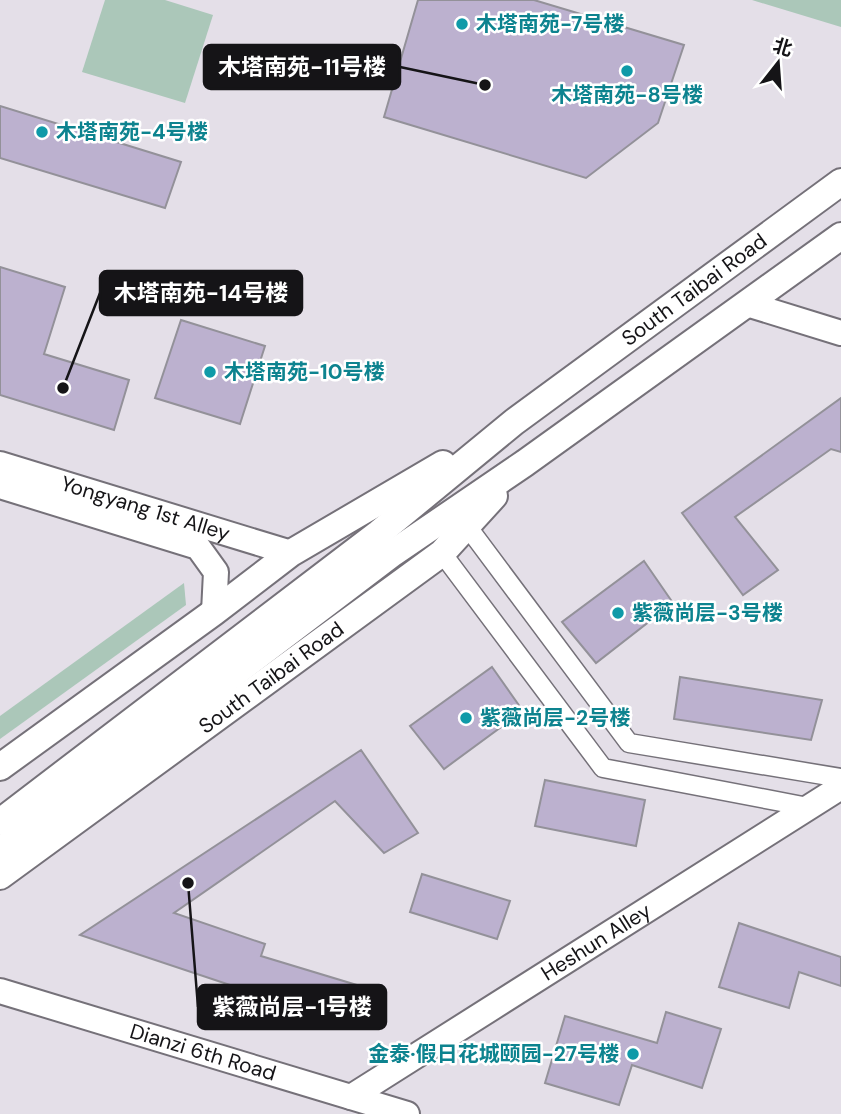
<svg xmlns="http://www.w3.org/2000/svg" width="841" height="1114" viewBox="0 0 841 1114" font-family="'DM Sans','Noto Sans SC',sans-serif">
  <rect width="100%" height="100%" fill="#e4dfe8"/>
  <g fill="#abc7b9">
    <polygon points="105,0 165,0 213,15 185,103 82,72"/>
    <polygon points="752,0 841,0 841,27"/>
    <polygon points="184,583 186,605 0,739 0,716"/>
  </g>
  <g fill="#bcb1cf" stroke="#939199" stroke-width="2">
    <polygon points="418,0 534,0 684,45 658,123 586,178 384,117"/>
    <polygon points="0,106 181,162 165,208 0,158"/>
    <polygon points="0,267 65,287 44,354 129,380 114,430 0,395"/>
    <polygon points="181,320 265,346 240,424 155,398"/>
    <polygon points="841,398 841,452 831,449 735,517 778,570 743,595 682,513"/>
    <polygon points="644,561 673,603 596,663 562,622"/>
    <polygon points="492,667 523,711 444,769 410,726"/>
    <polygon points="680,677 822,700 811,740 674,719"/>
    <polygon points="361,750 418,833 384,853 335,801 174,913 265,944 261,956 370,989 358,1024 249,989 248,991 80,935"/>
    <polygon points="545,780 645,800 636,846 535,826"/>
    <polygon points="422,874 510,901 497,939 410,912"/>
    <polygon points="739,923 841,957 841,986 799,972 789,1008 719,987"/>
    <polygon points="666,1012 721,1029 702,1088 632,1065 619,1105 545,1083 565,1016 657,1043"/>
  </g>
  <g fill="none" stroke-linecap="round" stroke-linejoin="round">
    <g stroke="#757179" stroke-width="21">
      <g id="street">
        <polyline points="467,526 629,743 841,778"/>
        <polyline points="442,553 603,768 808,807"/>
      </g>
    </g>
    <g stroke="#757179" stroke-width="28">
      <g id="secondary">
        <polyline points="747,304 841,333"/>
        <path id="s1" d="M0,464L291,553"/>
        <polyline points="0,486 198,547 216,572 214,612"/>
        <path id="s2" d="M0,991L407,1114"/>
        <path id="s3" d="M351,1097L841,787"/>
      </g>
    </g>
    <g stroke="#757179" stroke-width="30">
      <g id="primary">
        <polyline points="0,767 214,612 291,553 443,464"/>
        <path id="s4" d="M0,822L379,533L514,422L841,182"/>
        <polyline points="0,851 393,553 525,463 841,236"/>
        <path id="s5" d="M0,876L442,553L494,496"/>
      </g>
    </g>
    <use href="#street" stroke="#fff" stroke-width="18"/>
    <use href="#secondary" stroke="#fff" stroke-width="24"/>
    <use href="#primary" stroke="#fff" stroke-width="26"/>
  </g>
  <g fill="#0f9aa8" stroke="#fff" stroke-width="2.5">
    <circle cx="462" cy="24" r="7"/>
    <circle cx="627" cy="71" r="7"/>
    <circle cx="42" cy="132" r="7"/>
    <circle cx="210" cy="372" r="7"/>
    <circle cx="618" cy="613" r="7"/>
    <circle cx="466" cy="718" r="7"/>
    <circle cx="633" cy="1054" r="7"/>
  </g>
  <g text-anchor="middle" stroke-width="5" stroke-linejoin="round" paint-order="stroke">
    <g font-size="21" font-weight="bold" fill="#0d838f" stroke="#fff" text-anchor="start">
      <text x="476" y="31">木塔南苑-7号楼</text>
      <text x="627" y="102" text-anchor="middle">木塔南苑-8号楼</text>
      <text x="56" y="139">木塔南苑-4号楼</text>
      <text x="224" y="379">木塔南苑-10号楼</text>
      <text x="632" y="620">紫薇尚层-3号楼</text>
      <text x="480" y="725">紫薇尚层-2号楼</text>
      <text x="619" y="1061" text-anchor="end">金泰·假日花城颐园-27号楼</text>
    </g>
    <g font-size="21" fill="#151417" stroke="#fff">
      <text dy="7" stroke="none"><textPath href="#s4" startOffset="875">South Taibai Road</textPath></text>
      <text dy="7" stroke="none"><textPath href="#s1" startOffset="152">Yongyang 1st Alley</textPath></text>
      <text dy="7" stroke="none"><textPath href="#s5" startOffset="336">South Taibai Road</textPath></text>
      <text dy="7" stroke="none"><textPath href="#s3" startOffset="290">Heshun Alley</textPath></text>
      <text dy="7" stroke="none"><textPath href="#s2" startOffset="212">Dianzi 6th Road</textPath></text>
    </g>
  </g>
  <path fill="none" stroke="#151417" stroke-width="2.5" d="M485 85L400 67M63 388L100 293M188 883L198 1007"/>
  <g fill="#151417" stroke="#fff" stroke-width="2.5">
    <circle cx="485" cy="85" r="7"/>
    <circle cx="63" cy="388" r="7"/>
    <circle cx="188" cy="883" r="7"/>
  </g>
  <g fill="#151417" stroke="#151417" stroke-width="2.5">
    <rect x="204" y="45" width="196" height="44" rx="7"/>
    <rect x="100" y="271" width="202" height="44" rx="7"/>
    <rect x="198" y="985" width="188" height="44" rx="7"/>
  </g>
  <g font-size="23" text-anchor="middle" font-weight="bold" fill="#fff">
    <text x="302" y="75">木塔南苑-11号楼</text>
    <text x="201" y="301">木塔南苑-14号楼</text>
    <text x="292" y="1015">紫薇尚层-1号楼</text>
  </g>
  <g transform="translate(778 63) rotate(17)" stroke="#ffffff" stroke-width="5" paint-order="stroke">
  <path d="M0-5L12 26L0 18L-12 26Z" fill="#151417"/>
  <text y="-10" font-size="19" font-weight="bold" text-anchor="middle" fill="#151417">北</text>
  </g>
</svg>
